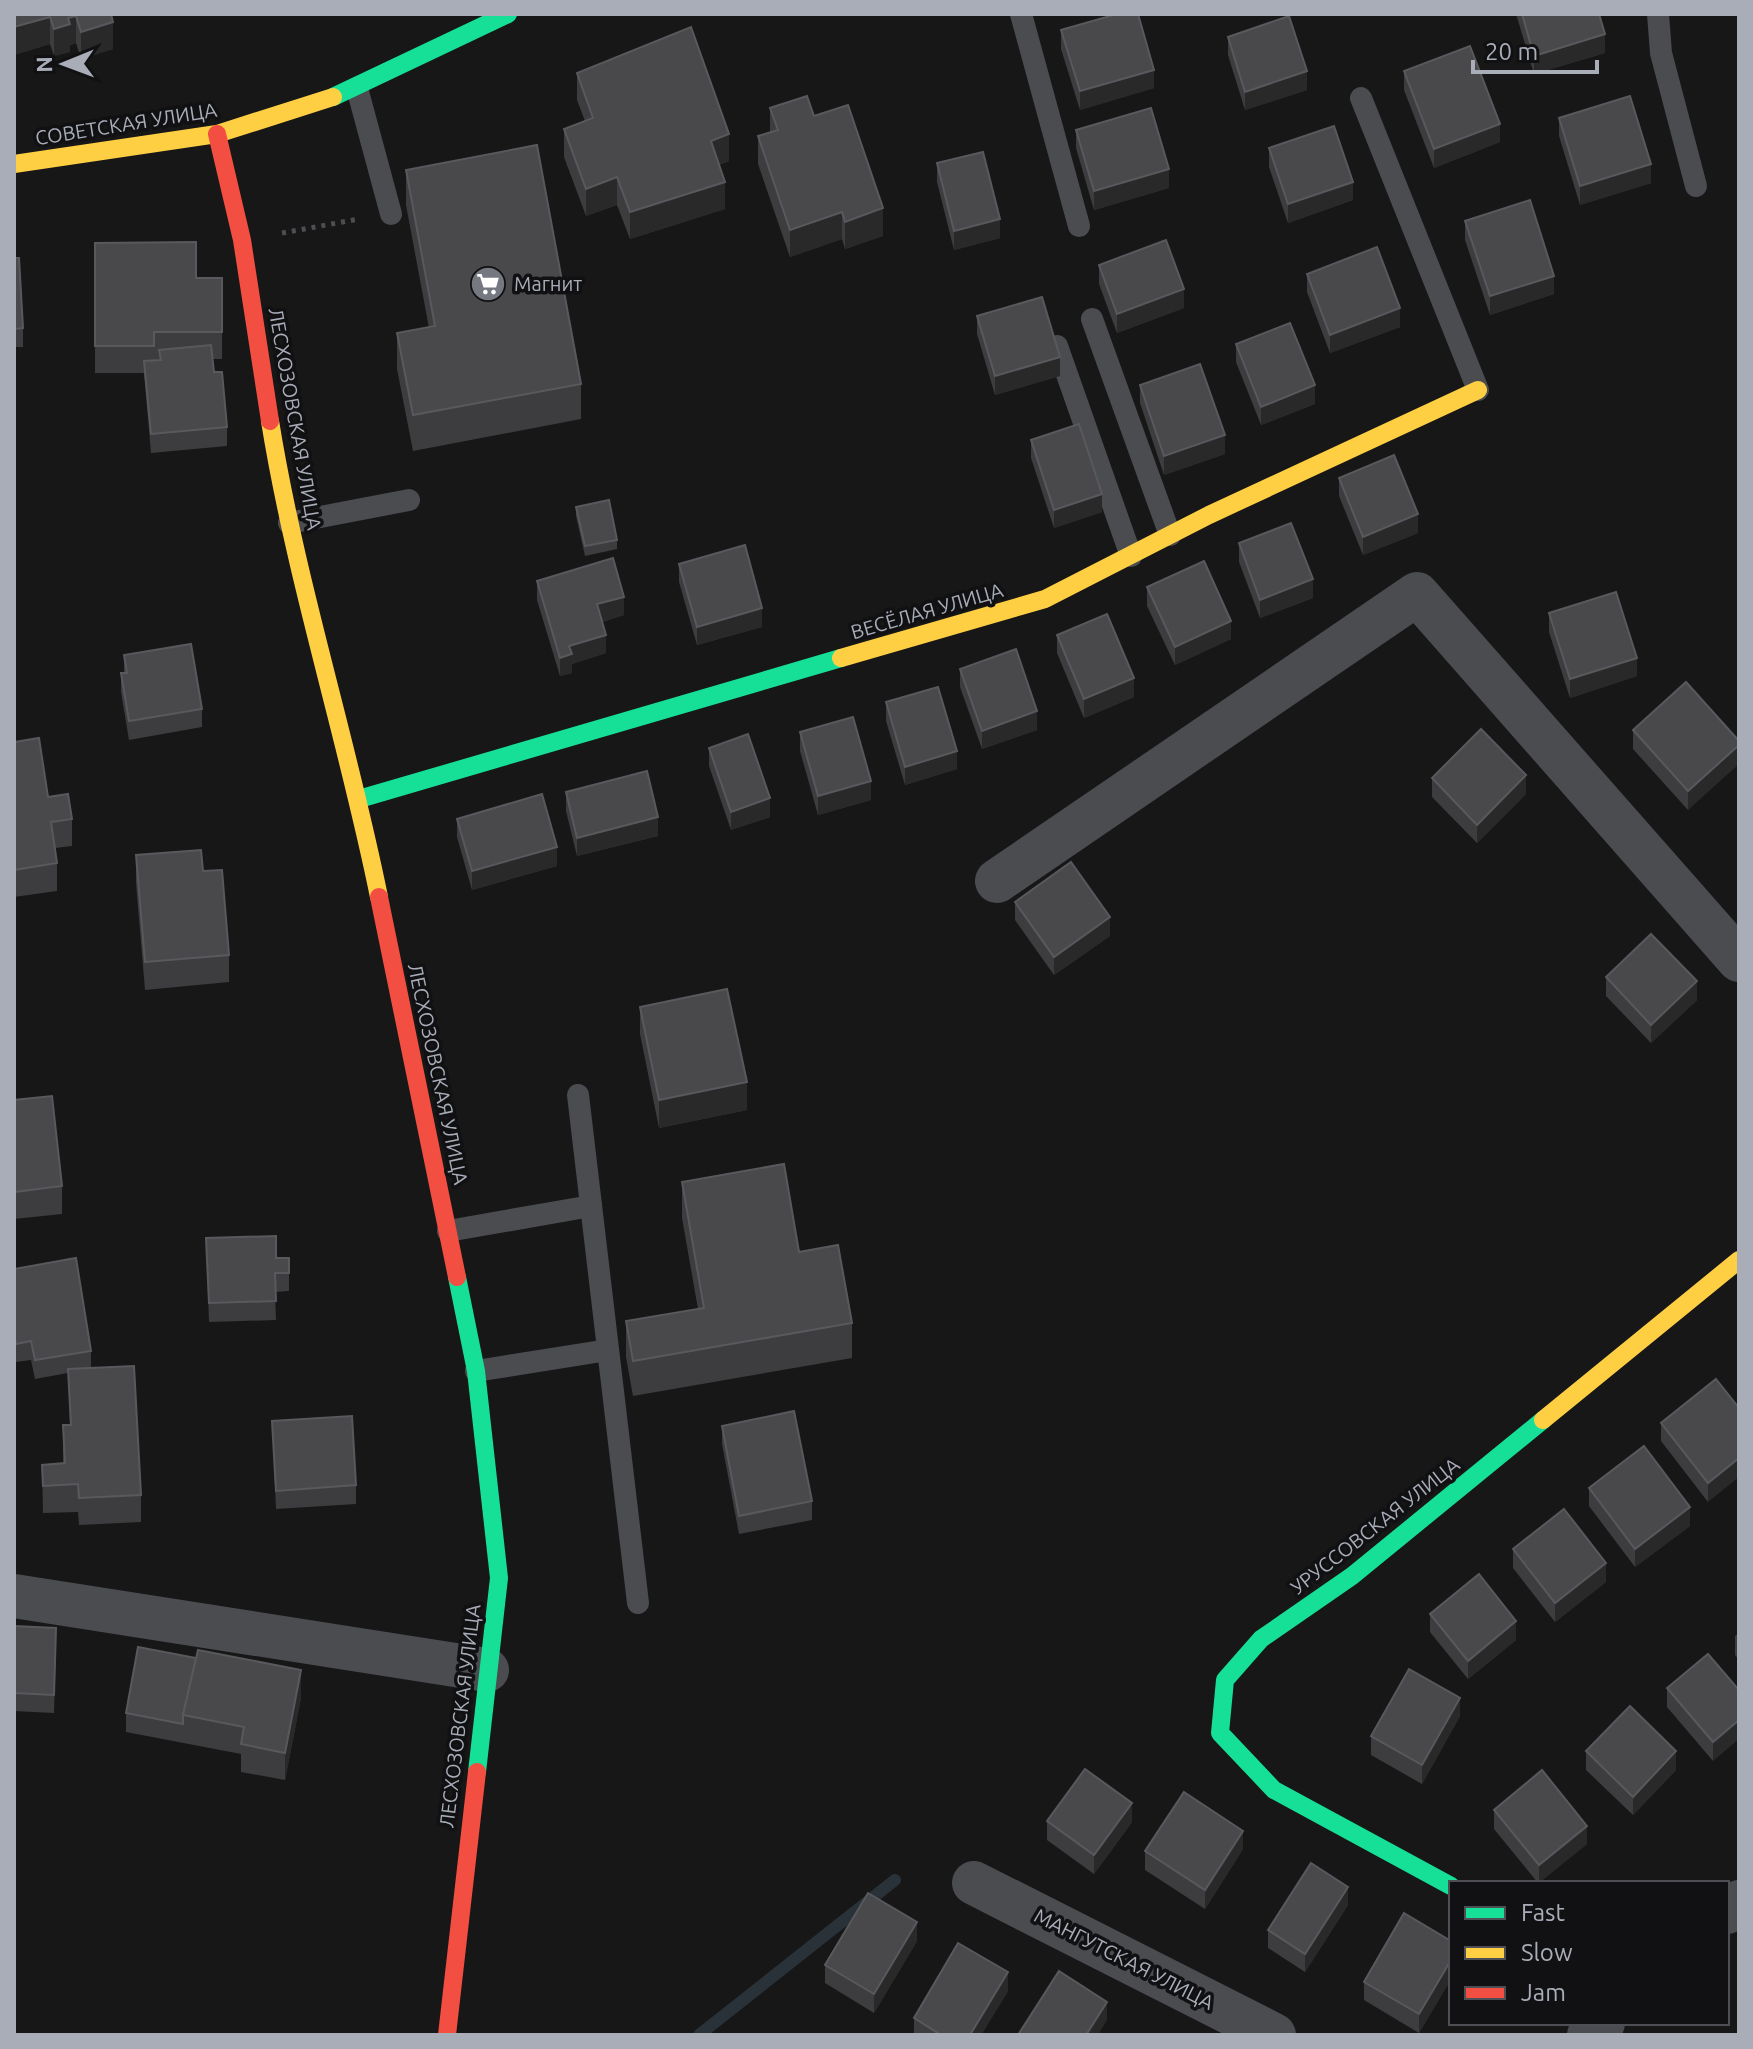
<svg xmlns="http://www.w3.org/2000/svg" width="1753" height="2049" viewBox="0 0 1753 2049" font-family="Ubuntu,sans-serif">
  <rect width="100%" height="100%" fill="#171717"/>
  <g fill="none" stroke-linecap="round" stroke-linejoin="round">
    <polyline stroke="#2a3239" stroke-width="12" points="699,2035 895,1880"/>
    <polyline stroke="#4d4e52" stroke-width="5" stroke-dasharray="4 6" stroke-linecap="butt" points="282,233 359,219"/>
    <g stroke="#4b4c50" stroke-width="22">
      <polyline points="1021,14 1079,226"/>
      <polyline points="1658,14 1661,53 1696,186"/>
      <polyline points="357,88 391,214"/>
      <polyline points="1361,98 1478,390"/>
      <polyline points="1092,319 1170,535"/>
      <polyline points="1057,346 1131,556"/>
      <polyline points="289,523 409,500"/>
      <polyline points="578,1095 638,1603"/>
      <polyline points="448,1231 591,1206"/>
      <polyline points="476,1371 608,1350"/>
    </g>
    <g stroke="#4b4c50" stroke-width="44">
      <polyline points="997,881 1417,594 1739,960"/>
      <polyline points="14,1596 487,1670"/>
      <polyline points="974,1883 1274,2035"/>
      <polyline points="1727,1912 1739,1902"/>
      <polyline points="1589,2035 1603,2023"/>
    </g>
    <g stroke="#16e098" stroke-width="18">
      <polyline points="333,97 508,14"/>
      <polyline points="359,799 841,658"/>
      <polyline points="457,1277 476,1371 499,1578 477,1772"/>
      <polyline points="1451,1886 1274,1790 1220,1733 1225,1680 1261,1639 1352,1576 1543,1420"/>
    </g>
    <g stroke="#ffcf43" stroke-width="18">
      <polyline points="14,164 217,134 333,97"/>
      <path d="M270,421C296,582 347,738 379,897"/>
      <polyline points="841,658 1045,599 1209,515 1478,390"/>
      <polyline points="1543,1420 1739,1260"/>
    </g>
    <g stroke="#f24e42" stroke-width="18">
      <polyline points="217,134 242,240 270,421"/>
      <polyline points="379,897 457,1277"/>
      <polyline points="447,2035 477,1772"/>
    </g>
  </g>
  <g fill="#3d3d3f">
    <polygon points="14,14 111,14 113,49 81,59 76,43 70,45 70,52 54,56 50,44 14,55"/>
    <polygon points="1516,14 1599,14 1605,53 1534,74"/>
    <polygon points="1061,30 1154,88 1080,110 1061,49"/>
    <polygon points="1228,37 1307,90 1245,110 1228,55"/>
    <polygon points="1404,71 1500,142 1434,168 1404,90"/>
    <polygon points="577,73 729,161 719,165 725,209 630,239 617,205 586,216 564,157 564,129 585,121 577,100"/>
    <polygon points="770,108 814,116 883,236 845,249 842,239 790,257 758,164 758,136 770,132"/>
    <polygon points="1559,118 1651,183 1580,205 1559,136"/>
    <polygon points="1076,130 1169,188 1094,210 1076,148"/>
    <polygon points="1269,148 1353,200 1288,223 1269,167"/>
    <polygon points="937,163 1000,238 954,250 937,182"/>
    <polygon points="406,170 581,384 581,419 413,451 397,369 397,333 429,328 406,205"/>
    <polygon points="1465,221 1554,294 1490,315 1465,240"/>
    <polygon points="95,243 196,278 222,278 222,359 212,359 214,372 227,427 227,446 151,453 144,373 95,373"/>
    <polygon points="14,258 23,328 23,347 14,347"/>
    <polygon points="1099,265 1184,308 1117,333 1099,284"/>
    <polygon points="1307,274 1400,327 1330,353 1307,292"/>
    <polygon points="977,316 1060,376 995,395 977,334"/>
    <polygon points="1236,344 1315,404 1261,425 1236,362"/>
    <polygon points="1140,385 1225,454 1164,475 1140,403"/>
    <polygon points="1031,440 1102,512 1054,528 1031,458"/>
    <polygon points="1339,478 1418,533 1363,555 1339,496"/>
    <polygon points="576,507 617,540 617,549 585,556 576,516"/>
    <polygon points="1239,543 1313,598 1260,618 1239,562"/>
    <polygon points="679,564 762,627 697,645 679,582"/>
    <polygon points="537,581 624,615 602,622 606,653 572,664 572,673 560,676 537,600"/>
    <polygon points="1147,587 1231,639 1175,665 1147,606"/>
    <polygon points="1549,613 1637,676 1570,698 1549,632"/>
    <polygon points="1057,635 1134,697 1084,718 1057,653"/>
    <polygon points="124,655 202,709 202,727 129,740 121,692 121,673 124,673"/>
    <polygon points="960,669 1037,730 982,749 960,687"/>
    <polygon points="886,702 957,769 905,785 886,721"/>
    <polygon points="1633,730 1739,741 1688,810 1633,749"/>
    <polygon points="800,732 871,800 818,815 800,751"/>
    <polygon points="14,742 48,797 72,819 72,846 55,848 57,863 57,891 14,897"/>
    <polygon points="709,748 770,817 731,830 709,766"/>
    <polygon points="1432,778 1526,794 1477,843 1432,797"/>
    <polygon points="566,792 658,836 577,856 566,811"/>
    <polygon points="457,819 557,866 472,890 457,837"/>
    <polygon points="136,855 203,871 229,955 229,982 145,990 136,883"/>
    <polygon points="1015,902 1110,936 1054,975 1015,920"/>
    <polygon points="1606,977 1697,1000 1651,1043 1606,996"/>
    <polygon points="640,1007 747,1110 659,1128 640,1034"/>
    <polygon points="14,1100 62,1186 62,1214 14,1219"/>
    <polygon points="682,1182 799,1252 852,1323 852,1358 633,1396 626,1357 626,1321 698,1309 682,1218"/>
    <polygon points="206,1238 276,1258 289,1258 289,1291 275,1292 276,1320 209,1322"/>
    <polygon points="14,1269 91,1351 91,1368 141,1495 141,1522 79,1525 78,1512 43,1513 42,1465 63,1463 63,1425 70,1425 68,1373 35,1379 31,1360 16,1362 14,1353"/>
    <polygon points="1716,1379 1708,1502 1661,1441 1661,1423"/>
    <polygon points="272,1421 356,1485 356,1504 276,1509"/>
    <polygon points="722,1426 812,1501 812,1520 739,1534 722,1444"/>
    <polygon points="1589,1488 1690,1526 1635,1567 1589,1506"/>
    <polygon points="1513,1549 1606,1582 1555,1622 1513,1568"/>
    <polygon points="1430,1614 1516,1640 1468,1679 1430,1632"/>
    <polygon points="14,1626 56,1647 54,1713 14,1711"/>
    <polygon points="1739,1633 1739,1660 1735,1655 1735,1636"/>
    <polygon points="1667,1688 1739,1690 1713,1761 1667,1707"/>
    <polygon points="301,1698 285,1780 241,1772 241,1754 126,1732 126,1713"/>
    <polygon points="1460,1716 1422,1784 1371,1755 1371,1736"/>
    <polygon points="1586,1751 1676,1770 1633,1815 1586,1770"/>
    <polygon points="1494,1810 1587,1844 1538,1883 1494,1829"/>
    <polygon points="1047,1821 1132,1822 1094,1874 1047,1840"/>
    <polygon points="1243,1849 1205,1909 1145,1870 1145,1851"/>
    <polygon points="1348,1905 1305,1972 1268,1948 1268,1930"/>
    <polygon points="917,1941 874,2013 825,1983 825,1965"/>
    <polygon points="1451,1941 1451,1979 1419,2033 1364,2000 1364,1982"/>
    <polygon points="1008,1991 981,2035 914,2035 914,2018"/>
  </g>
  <g fill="#29292a">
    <polygon points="76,16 76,43 70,45 70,52 54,56 54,29 68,18"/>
    <polygon points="50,17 50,44 14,55 14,27"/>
    <polygon points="113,22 113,49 81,59 81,32"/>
    <polygon points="1605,34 1605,53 1534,74 1534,56"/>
    <polygon points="1154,70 1154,88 1080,110 1080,91"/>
    <polygon points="1307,71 1307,90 1245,110 1245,92"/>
    <polygon points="1500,124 1500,142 1434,168 1434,149"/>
    <polygon points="729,134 729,161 711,168 711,141"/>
    <polygon points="1651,164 1651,183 1580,205 1580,186"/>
    <polygon points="1169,169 1169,188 1094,210 1094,191"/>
    <polygon points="617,177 617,205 586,216 586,189"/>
    <polygon points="725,182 725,209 630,239 630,212"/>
    <polygon points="1353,182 1353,200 1288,223 1288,204"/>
    <polygon points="883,208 883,236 845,249 845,222"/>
    <polygon points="842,212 842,239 790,257 790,230"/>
    <polygon points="1000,219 1000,238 954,250 954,231"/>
    <polygon points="1554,276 1554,294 1490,315 1490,296"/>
    <polygon points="1184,289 1184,308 1117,333 1117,314"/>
    <polygon points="1400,308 1400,327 1330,353 1330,335"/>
    <polygon points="1060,357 1060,376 995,395 995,376"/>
    <polygon points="1315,385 1315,404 1261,425 1261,407"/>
    <polygon points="1225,435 1225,454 1164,475 1164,456"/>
    <polygon points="1102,494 1102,512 1054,528 1054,510"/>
    <polygon points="1418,514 1418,533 1363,555 1363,537"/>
    <polygon points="1313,579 1313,598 1260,618 1260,600"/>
    <polygon points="624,597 624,615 597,623 597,604"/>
    <polygon points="762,608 762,627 697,645 697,627"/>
    <polygon points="1231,621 1231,639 1175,665 1175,647"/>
    <polygon points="606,635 606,653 572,664 572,673 560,676 560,658 569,646"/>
    <polygon points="1637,658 1637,676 1570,698 1570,679"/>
    <polygon points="1134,678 1134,697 1084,718 1084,699"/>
    <polygon points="1037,711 1037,730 982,749 982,731"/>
    <polygon points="1739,745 1739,764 1688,810 1688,791"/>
    <polygon points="957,751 957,769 905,785 905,767"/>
    <polygon points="1526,775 1526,794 1477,843 1477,825"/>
    <polygon points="871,781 871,800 818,815 818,796"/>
    <polygon points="770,798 770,817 731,830 731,812"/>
    <polygon points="658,817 658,836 577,856 577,838"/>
    <polygon points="557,847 557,866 472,890 472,871"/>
    <polygon points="1110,917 1110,936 1054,975 1054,957"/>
    <polygon points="1697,981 1697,1000 1651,1043 1651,1025"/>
    <polygon points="747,1082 747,1110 659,1128 659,1100"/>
    <polygon points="1739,1458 1739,1477 1708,1502 1708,1483"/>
    <polygon points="1690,1507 1690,1526 1635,1567 1635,1549"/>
    <polygon points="1606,1563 1606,1582 1555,1622 1555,1603"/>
    <polygon points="1516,1621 1516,1640 1468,1679 1468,1661"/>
    <polygon points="301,1670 301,1698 285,1780 285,1753"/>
    <polygon points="1460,1698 1460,1716 1422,1784 1422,1765"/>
    <polygon points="1739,1720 1739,1739 1713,1761 1713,1742"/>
    <polygon points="1676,1751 1676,1770 1633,1815 1633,1797"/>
    <polygon points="1132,1803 1132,1822 1094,1874 1094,1855"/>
    <polygon points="1587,1826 1587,1844 1539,1883 1539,1865"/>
    <polygon points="1243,1831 1243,1849 1205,1909 1205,1890"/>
    <polygon points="1348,1887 1348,1905 1305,1972 1305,1954"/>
    <polygon points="917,1922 917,1941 874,2013 874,1994"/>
    <polygon points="1451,1960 1451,1979 1419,2033 1419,2014"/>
    <polygon points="1008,1972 1008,1991 981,2035 970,2035"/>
    <polygon points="1107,2002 1107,2020 1098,2035 1086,2035"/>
  </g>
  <g fill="#49494c" stroke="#58595d" stroke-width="2">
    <polygon points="14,14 111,14 113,22 81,32 76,16 68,18 70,24 54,29 50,17 14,27"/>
    <polygon points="1117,14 1138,14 1154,70 1080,91 1061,30"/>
    <polygon points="1522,14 1599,14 1605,34 1534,56"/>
    <polygon points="1289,16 1307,71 1245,92 1228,37"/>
    <polygon points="691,27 729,134 711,141 725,182 630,212 617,177 586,189 564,129 593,118 577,73"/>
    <polygon points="1470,46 1500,124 1434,149 1404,71"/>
    <polygon points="807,96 814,116 848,105 883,208 845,222 842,212 790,230 758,136 778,130 770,108"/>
    <polygon points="1630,96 1651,164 1580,186 1559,118"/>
    <polygon points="1151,108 1169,169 1094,191 1076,130"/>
    <polygon points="1334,126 1353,182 1288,204 1269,148"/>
    <polygon points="537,145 581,384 413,415 397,333 435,326 406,170"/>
    <polygon points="983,152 1000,219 954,231 937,163"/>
    <polygon points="1530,200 1554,276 1490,296 1465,221"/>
    <polygon points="1166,240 1184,289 1117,314 1099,265"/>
    <polygon points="196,242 196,278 222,278 222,332 154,332 154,346 95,346 95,243"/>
    <polygon points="1377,247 1400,308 1330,335 1307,274"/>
    <polygon points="14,258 19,258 23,328 14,329"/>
    <polygon points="1042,297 1060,357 995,376 977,316"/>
    <polygon points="1290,323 1315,385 1261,407 1236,344"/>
    <polygon points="211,345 214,372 222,372 227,427 151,434 144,361 161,360 159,350"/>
    <polygon points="1200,364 1225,435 1164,456 1140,385"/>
    <polygon points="1079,424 1102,494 1054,510 1031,440"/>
    <polygon points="1394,455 1418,514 1363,537 1339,478"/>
    <polygon points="609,500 617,540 585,546 576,507"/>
    <polygon points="1291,523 1313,579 1260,600 1239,543"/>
    <polygon points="745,545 762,608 697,627 679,564"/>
    <polygon points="613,558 624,597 597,604 606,635 569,646 572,654 560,658 537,581"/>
    <polygon points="1204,561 1231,621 1175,647 1147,587"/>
    <polygon points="1616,592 1637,658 1570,679 1549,613"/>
    <polygon points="1107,614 1134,678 1084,699 1057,635"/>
    <polygon points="191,644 202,709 129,721 121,673 127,673 124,655"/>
    <polygon points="1016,649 1037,711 982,731 960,669"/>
    <polygon points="1686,682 1739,741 1739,745 1688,791 1633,730"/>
    <polygon points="938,687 957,751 905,767 886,702"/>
    <polygon points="853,717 871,781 818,796 800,732"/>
    <polygon points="1481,729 1526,775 1477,825 1432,778"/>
    <polygon points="748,734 770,798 731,812 709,748"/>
    <polygon points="39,738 48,797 68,794 72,819 51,822 57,863 14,870 14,742"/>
    <polygon points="647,771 658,817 577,838 566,792"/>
    <polygon points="542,794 557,847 472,871 457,819"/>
    <polygon points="201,850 203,871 222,870 229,955 145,962 136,855"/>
    <polygon points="1071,862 1110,917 1054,957 1015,902"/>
    <polygon points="1651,934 1697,981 1651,1025 1606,977"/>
    <polygon points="727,989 747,1082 659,1100 640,1007"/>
    <polygon points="52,1096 62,1186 14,1192 14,1100"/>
    <polygon points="784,1164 799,1252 838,1245 852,1323 633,1361 626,1321 704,1308 682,1182"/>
    <polygon points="276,1236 276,1258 289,1258 289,1273 275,1273 276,1301 209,1303 206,1238"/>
    <polygon points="76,1258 91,1351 35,1360 31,1341 16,1344 14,1334 14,1269"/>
    <polygon points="134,1366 141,1495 79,1498 78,1484 43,1486 42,1465 65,1463 63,1425 71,1425 68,1369"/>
    <polygon points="1716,1379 1739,1408 1739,1458 1708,1483 1661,1423"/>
    <polygon points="794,1411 812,1501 739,1516 722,1426"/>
    <polygon points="352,1416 356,1485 276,1491 272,1421"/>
    <polygon points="1644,1446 1690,1507 1635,1549 1589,1488"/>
    <polygon points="1564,1509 1606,1563 1555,1603 1513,1549"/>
    <polygon points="1479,1574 1516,1621 1468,1661 1430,1614"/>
    <polygon points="14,1626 56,1628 54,1695 14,1693"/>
    <polygon points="138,1647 196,1658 183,1715 183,1724 126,1713"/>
    <polygon points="198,1650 301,1670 285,1753 241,1744 244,1727 183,1715"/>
    <polygon points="1708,1654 1739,1690 1739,1720 1713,1742 1667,1688"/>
    <polygon points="1409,1669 1460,1698 1422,1765 1371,1736"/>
    <polygon points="1630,1706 1676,1751 1633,1797 1586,1751"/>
    <polygon points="1085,1769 1132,1803 1094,1855 1047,1821"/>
    <polygon points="1542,1770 1587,1826 1539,1865 1494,1810"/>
    <polygon points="1184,1792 1243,1831 1205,1890 1145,1851"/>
    <polygon points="1311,1863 1348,1887 1305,1954 1268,1930"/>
    <polygon points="868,1893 917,1922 874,1994 825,1965"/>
    <polygon points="1404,1913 1451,1941 1451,1960 1419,2014 1364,1982"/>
    <polygon points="958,1943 1008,1972 970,2035 941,2035 914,2018"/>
    <polygon points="1059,1971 1107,2002 1086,2035 1018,2035"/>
  </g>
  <defs>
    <g id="supermarket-disc" transform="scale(1.8)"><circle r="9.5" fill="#757880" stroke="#111113"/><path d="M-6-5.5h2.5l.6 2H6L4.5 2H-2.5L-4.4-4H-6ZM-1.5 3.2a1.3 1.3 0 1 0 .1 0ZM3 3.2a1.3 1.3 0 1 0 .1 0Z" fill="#fff"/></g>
  </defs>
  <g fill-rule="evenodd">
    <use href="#supermarket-disc" x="488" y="284"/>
  </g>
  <g text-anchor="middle" stroke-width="7" stroke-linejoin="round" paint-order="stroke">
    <g font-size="20" fill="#a8adb8" stroke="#111113">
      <text transform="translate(126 124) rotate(-9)" y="7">СОВЕТСКАЯ УЛИЦА</text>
      <text transform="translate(295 419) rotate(80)" y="7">ЛЕСХОЗОВСКАЯ УЛИЦА</text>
      <text transform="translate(927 611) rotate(-16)" y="7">ВЕСЁЛАЯ УЛИЦА</text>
      <text transform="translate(438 1074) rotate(78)" y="7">ЛЕСХОЗОВСКАЯ УЛИЦА</text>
      <text transform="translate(1375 1526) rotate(-38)" y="7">УРУССОВСКАЯ УЛИЦА</text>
      <text transform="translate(460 1716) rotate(-83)" y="7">ЛЕСХОЗОВСКАЯ УЛИЦА</text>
      <text transform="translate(1124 1959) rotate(27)" y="7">МАНГУТСКАЯ УЛИЦА</text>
    </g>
    <g font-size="20" fill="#a8adb8" stroke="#111113" text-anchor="start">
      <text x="514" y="291">Магнит</text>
    </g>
  </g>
  <rect width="1753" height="2049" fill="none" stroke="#a8adb8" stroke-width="32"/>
  <rect x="1449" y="1881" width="280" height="144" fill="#111113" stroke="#4d4f55" stroke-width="2"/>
  <rect x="1465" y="1907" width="40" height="12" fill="#16e098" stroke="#4d4f55" stroke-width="2"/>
  <text x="1521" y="1921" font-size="24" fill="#a8adb8">Fast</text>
  <rect x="1465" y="1947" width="40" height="12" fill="#ffcf43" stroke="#4d4f55" stroke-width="2"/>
  <text x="1521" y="1961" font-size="24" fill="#a8adb8">Slow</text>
  <rect x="1465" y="1987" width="40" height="12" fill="#f24e42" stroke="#4d4f55" stroke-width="2"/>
  <text x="1521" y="2001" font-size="24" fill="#a8adb8">Jam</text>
  <g transform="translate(64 64) rotate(269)" stroke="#111113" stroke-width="6" paint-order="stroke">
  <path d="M0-6L14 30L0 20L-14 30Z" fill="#a8adb8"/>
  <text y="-12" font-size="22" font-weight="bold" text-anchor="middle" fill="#a8adb8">N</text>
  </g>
  <path d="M1473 60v12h124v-12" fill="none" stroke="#a8adb8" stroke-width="4"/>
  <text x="1485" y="60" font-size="24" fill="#a8adb8" stroke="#111113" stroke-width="6" paint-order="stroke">20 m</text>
</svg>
